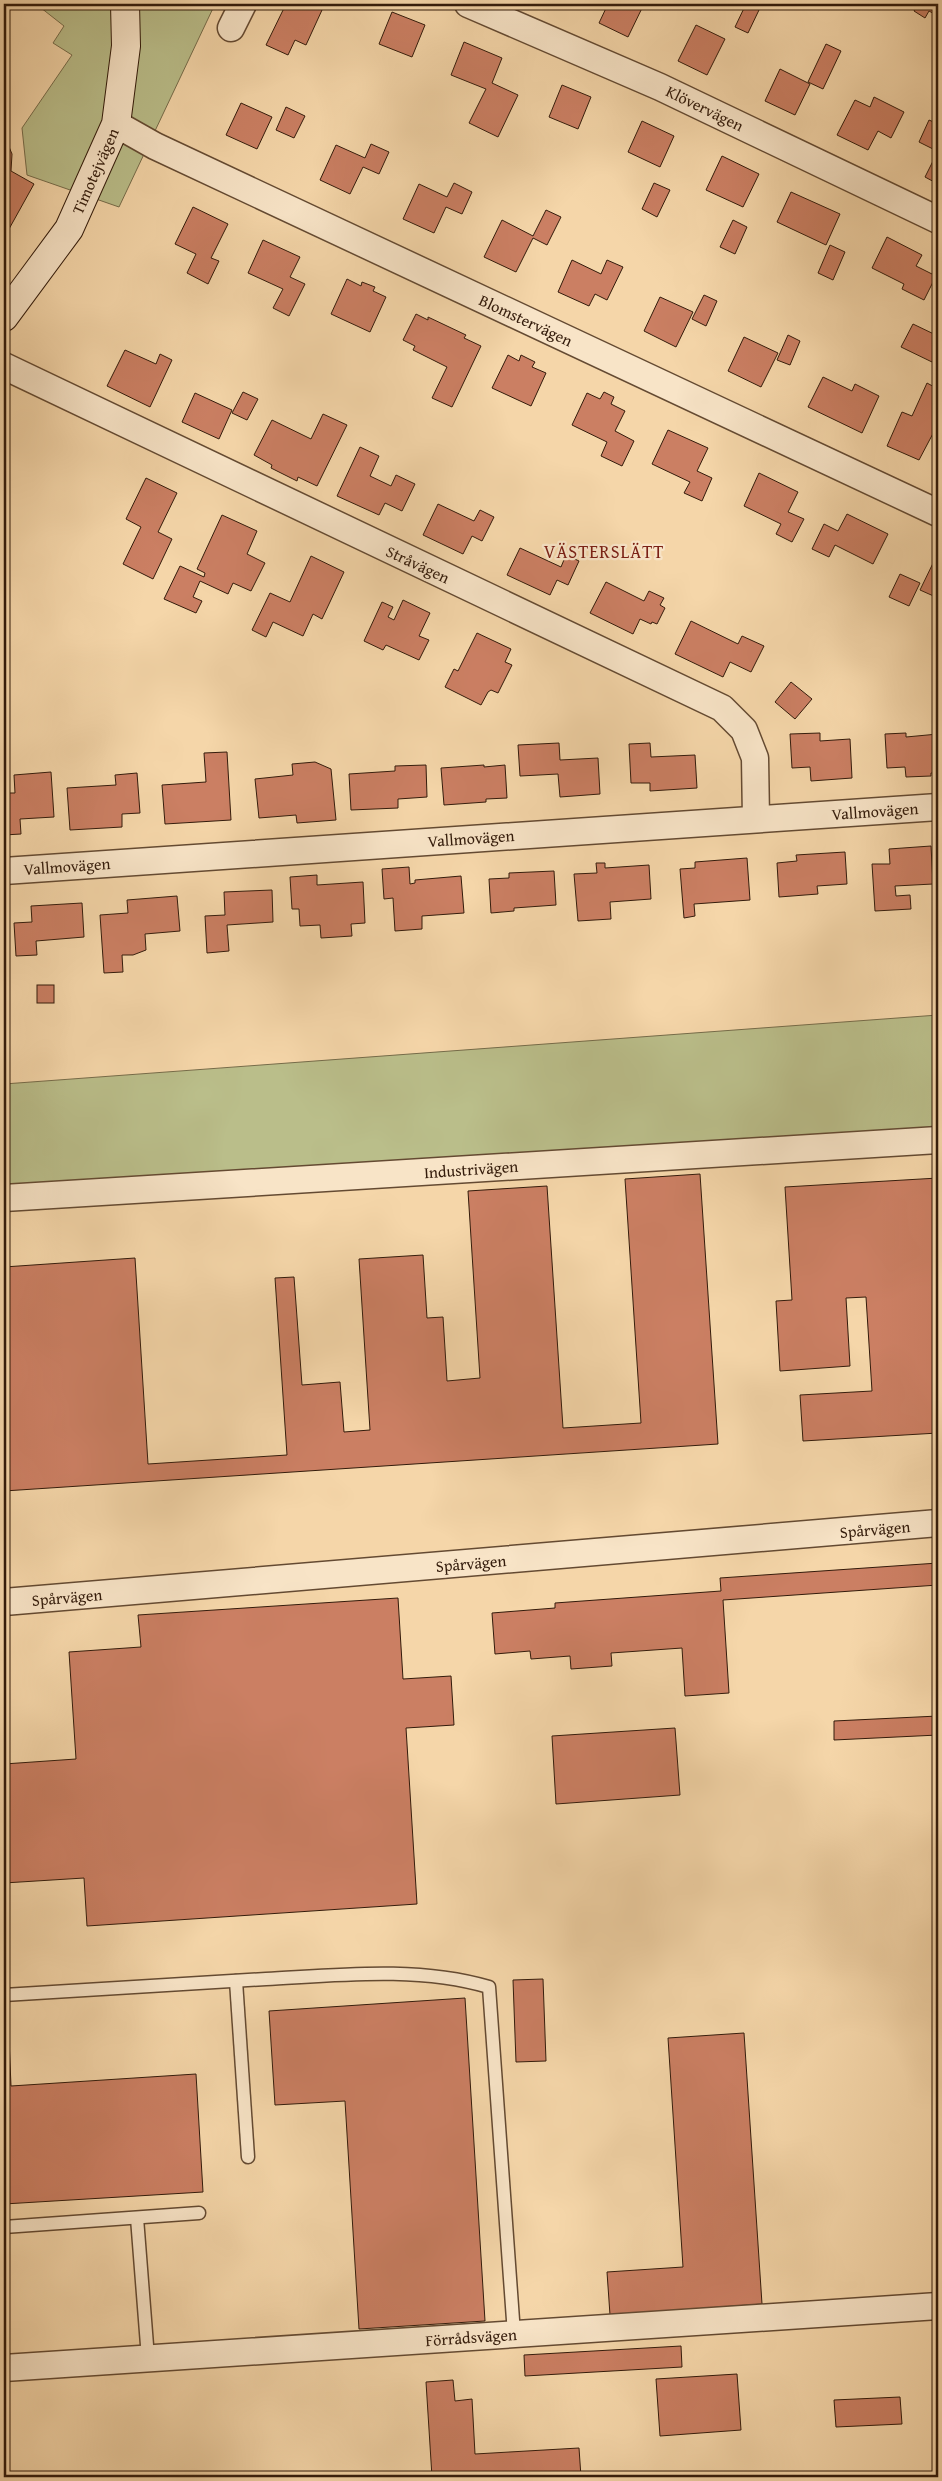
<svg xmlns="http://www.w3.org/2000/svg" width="942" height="2481" viewBox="0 0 942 2481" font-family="'Gentium Book Plus',serif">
  <rect width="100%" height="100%" fill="#f5d6a9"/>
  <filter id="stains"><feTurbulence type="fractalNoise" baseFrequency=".004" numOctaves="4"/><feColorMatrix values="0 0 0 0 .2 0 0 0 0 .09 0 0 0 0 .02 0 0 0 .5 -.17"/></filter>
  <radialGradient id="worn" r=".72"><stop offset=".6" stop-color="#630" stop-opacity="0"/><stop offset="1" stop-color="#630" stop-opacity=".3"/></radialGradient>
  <g fill="#babe8a" stroke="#766c4a">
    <polygon points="36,4 215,4 119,207 27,175 22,128 72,55 53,43 64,26"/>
    <polygon points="938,1015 938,1140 4,1198 4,1084"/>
  </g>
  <g fill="#cb7f63" stroke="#331b0b">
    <polygon points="286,4 309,4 322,10 306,45 295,40 288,55 266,45"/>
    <polygon points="608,4 644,4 628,37 599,23"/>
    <polygon points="746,4 759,10 748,33 735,27"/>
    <polygon points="915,4 938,4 938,16 929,11 925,18 914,11 917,5"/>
    <polygon points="392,12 425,25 412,57 379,44"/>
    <polygon points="696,25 725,39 707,75 678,61"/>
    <polygon points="464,42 502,58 492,83 518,95 498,137 469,123 486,89 451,75"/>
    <polygon points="826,44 841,51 823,89 808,82"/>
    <polygon points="780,69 810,84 795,115 765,101"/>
    <polygon points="562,85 591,97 578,129 549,117"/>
    <polygon points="874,97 904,112 891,138 878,131 868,150 837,135 855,100 870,107"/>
    <polygon points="241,103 272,117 257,149 226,135"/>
    <polygon points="286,107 305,116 294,138 276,130"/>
    <polygon points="929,120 938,124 938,143 935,150 919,142"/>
    <polygon points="642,121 674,136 660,167 628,152"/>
    <polygon points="4,135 12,154 11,171 34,184 4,238"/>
    <polygon points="371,144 389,152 379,174 363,167 350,194 320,180 336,145 365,158"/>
    <polygon points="938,151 938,184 925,177"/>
    <polygon points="722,156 759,174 743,207 706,190"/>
    <polygon points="454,183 472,192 462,214 446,207 434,233 403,219 419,184 447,197"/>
    <polygon points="654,183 670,190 657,217 642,209"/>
    <polygon points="791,192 840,214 826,245 777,222"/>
    <polygon points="193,207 228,224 211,258 219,261 208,284 187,273 196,254 175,244"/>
    <polygon points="546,210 561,217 547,245 533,238 516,272 484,257 502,220 533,236"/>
    <polygon points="733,220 747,227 735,254 720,247"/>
    <polygon points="887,237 922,255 916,266 936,276 924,300 902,289 904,284 872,268"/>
    <polygon points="263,240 300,257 290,277 305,284 289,316 273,308 283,289 248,273"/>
    <polygon points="830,245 845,252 833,280 818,273"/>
    <polygon points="572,260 601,274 607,260 623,267 607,300 595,294 589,306 558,292"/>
    <polygon points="347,279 361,286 362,282 375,287 373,291 386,297 370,332 331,314"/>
    <polygon points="704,295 717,301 706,326 692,319"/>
    <polygon points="660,297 693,312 676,347 644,331"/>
    <polygon points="416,314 428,320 428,317 466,335 464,338 481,346 452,407 432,398 447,367 413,350 415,346 403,340"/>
    <polygon points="913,324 938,336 938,351 932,362 901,347"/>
    <polygon points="788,335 800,341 790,365 777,360"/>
    <polygon points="744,337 778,353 761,387 728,371"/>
    <polygon points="125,350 156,364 160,354 172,360 150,407 107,386"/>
    <polygon points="508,355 519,361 521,355 535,362 532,367 546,373 531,406 492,388"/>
    <polygon points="823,377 852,391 855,384 879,396 862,433 808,407"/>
    <polygon points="927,383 938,389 938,424 919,460 887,446 902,412 912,416"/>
    <polygon points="243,392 258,399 247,420 232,413"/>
    <polygon points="604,392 614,397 611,404 625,411 615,431 634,441 622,466 601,456 607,442 572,425 587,393 600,399"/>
    <polygon points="195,393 232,410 219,439 182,422"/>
    <polygon points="323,414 347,425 317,486 298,477 297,481 271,468 272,465 254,455 272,420 311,439"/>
    <polygon points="668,430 708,448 697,471 712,478 702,501 684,493 690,482 652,464"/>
    <polygon points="360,447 379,456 370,476 391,486 396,475 415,484 402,511 385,503 379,515 337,496"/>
    <polygon points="759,473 798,492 788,512 804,519 792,542 776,534 781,524 744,506"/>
    <polygon points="146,478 177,493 158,532 172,539 153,579 123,564 141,527 126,519"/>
    <polygon points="438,504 474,521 480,510 494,517 482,541 472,536 463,554 423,535"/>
    <polygon points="847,514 888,534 873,564 835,545 829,557 812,549 824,524 838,531"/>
    <polygon points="222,515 257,531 247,554 265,563 251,591 233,583 228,594 200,581 193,597 202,601 196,613 164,599 180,566 204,577 205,573 197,569"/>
    <polygon points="520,548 561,567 566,555 579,561 568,585 557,580 550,595 507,575"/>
    <polygon points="311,556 344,572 322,619 313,614 303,636 273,622 266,637 252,630 270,593 290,602"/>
    <polygon points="936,557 938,558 938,598 920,590"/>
    <polygon points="900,574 920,583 909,606 889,597"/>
    <polygon points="606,582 644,601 649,591 664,598 660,605 665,608 657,624 652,622 651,624 640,619 633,634 590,613"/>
    <polygon points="403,600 430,613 419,636 429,640 419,660 386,645 383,650 364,641 382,602 393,607 388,617 394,620"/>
    <polygon points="691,621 738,644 742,636 764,646 751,672 730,662 723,677 675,654"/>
    <polygon points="477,633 511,649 505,662 512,665 498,693 491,690 488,692 481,705 445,687 454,669 458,671"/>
    <polygon points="791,682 812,699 795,719 775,702"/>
    <polygon points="820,733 820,741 850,739 852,778 811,781 810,767 792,768 790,734"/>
    <polygon points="906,733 906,737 938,734 938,773 931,773 931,776 906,777 905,767 887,768 885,734"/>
    <polygon points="559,743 560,760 598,758 600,794 560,797 558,774 520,776 518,745"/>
    <polygon points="650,743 651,757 695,755 697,788 650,791 650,783 631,783 629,744"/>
    <polygon points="227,752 231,820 165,824 162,785 206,782 204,753"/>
    <polygon points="315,762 331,769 336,820 297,823 296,815 259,818 255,779 293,775 292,764"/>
    <polygon points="426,765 427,797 398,799 398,808 351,810 349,774 395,771 395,766"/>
    <polygon points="484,765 484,767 505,765 507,798 486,799 486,802 444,805 441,768"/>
    <polygon points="51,772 54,817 20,819 21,834 4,835 4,793 15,793 14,775"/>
    <polygon points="137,773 140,813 122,814 122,827 70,830 67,788 116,785 115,775"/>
    <polygon points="931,846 933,884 895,886 896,896 910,895 911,909 875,911 872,864 890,864 889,849"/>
    <polygon points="845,852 847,884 817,886 818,894 779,897 777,863 797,861 796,855"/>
    <polygon points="747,858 750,900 694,904 695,916 684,918 680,869 695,868 695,862"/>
    <polygon points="596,863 605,863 605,868 649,865 651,899 610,902 611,919 578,921 574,874 597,873"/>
    <polygon points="409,867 410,884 415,883 415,880 461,876 464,913 422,916 422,929 395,931 393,898 384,899 382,869"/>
    <polygon points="554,871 556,905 514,908 514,911 491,913 489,879 509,878 509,873"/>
    <polygon points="317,875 317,885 363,882 365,923 351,924 352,936 321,938 320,925 300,926 299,909 292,909 290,877"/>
    <polygon points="272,890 273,922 227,925 229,951 207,953 205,916 225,915 224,892"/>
    <polygon points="177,896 180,931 145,934 146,950 133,955 122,955 123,972 104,973 100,915 128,913 127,900"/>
    <polygon points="82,903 84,937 36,941 37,955 16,956 14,923 32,922 31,906"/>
    <rect x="37" y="985" width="17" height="18"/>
    <polygon points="700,1174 718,1444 4,1491 4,1267 135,1258 148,1464 287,1455 275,1278 294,1277 302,1385 340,1382 344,1432 370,1430 359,1259 423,1255 427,1318 443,1317 447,1381 480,1378 468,1191 547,1186 563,1428 641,1423 625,1179"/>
    <polygon points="938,1178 938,1433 803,1441 800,1395 872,1391 866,1297 846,1298 850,1366 780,1371 776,1301 792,1300 785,1187"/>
    <polygon points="938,1563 938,1585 723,1600 729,1693 685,1696 682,1648 611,1653 612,1666 571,1669 570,1656 531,1659 530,1651 495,1654 492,1613 555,1608 555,1603 721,1591 720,1578"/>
    <polygon points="398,1598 403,1679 451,1676 454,1725 406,1728 417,1904 87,1926 84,1878 4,1883 4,1764 76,1759 69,1652 141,1647 138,1615"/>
    <polygon points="938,1716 938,1735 834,1740 834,1721"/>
    <polygon points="675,1728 680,1795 556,1804 552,1736"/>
    <polygon points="543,1979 546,2061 516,2062 513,1980"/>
    <polygon points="465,1998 485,2321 359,2329 345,2101 275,2105 269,2011"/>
    <polygon points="744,2033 762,2304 610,2315 607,2272 683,2267 668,2038"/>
    <polygon points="4,2039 9,2039 11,2086 196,2074 203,2192 4,2204"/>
    <polygon points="681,2346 682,2367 525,2376 524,2355"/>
    <polygon points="737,2374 741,2430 660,2436 656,2379"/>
    <polygon points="453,2380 455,2401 472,2399 475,2454 579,2448 581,2477 432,2477 426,2382"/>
    <polygon points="900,2397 902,2424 836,2427 834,2400"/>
  </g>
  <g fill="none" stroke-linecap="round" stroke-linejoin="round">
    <g stroke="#644a32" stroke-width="15">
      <g id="lane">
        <polyline points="236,1981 248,2157"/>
        <path d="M4,1995C91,1990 178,1984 266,1979C339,1975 417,1966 489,1987L514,2334"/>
        <polyline points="137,2218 148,2358"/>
        <polyline points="4,2227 199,2213"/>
      </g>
    </g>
    <g stroke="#644a32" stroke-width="29">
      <g id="street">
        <polyline points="468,4 660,87 938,220"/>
        <polyline points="231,28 243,4"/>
        <polyline points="116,124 155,146 938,513"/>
        <polyline points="4,366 722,708 744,730 755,758 756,819"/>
        <polyline points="4,871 938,807"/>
        <polyline points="4,1198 938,1140"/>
        <polyline points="4,1602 938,1523"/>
        <polyline points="4,2368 938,2306"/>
      </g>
    </g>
    <g stroke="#331b0b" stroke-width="30">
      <polyline id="secondary" points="4,317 69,229 116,124 126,46 125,4"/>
    </g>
    <use href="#lane" stroke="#f8e4c7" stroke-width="12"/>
    <use href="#street" stroke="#f8e4c7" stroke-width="26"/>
    <use href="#secondary" stroke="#f8e4c7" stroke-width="28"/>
  </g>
  <g text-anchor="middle" stroke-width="4.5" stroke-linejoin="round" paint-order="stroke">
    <g font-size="16" fill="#331b0b" stroke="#f8e4c7">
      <text transform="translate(705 108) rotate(26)" y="6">Klövervägen</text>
      <text transform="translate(95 171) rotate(-66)" y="6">Timotejvägen</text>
      <text transform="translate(526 320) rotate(25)" y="6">Blomstervägen</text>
      <text transform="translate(418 564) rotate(25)" y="6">Stråvägen</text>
      <text transform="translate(875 811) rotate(-4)" y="6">Vallmovägen</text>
      <text transform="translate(471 838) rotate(-4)" y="6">Vallmovägen</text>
      <text transform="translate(67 866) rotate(-4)" y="6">Vallmovägen</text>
      <text transform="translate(471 1169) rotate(-4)" y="6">Industrivägen</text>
      <text transform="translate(875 1529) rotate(-5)" y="6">Spårvägen</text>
      <text transform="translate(471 1563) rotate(-5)" y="6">Spårvägen</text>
      <text transform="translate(67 1597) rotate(-5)" y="6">Spårvägen</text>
      <text transform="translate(471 2337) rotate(-4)" y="6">Förrådsvägen</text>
    </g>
    <g font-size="18" letter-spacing="1" fill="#7a1f14" stroke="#f8e4c7">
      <text x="604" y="558">VÄSTERSLÄTT</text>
    </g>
  </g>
  <rect width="942" height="2481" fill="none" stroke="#f5d6a9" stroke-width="20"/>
  <rect x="5" y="5" width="932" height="2471" fill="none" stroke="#331b0b" stroke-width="2.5"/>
  <rect x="10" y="10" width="922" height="2461" fill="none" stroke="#331b0b"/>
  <rect width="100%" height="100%" filter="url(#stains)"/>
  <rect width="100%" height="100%" fill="url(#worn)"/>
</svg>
